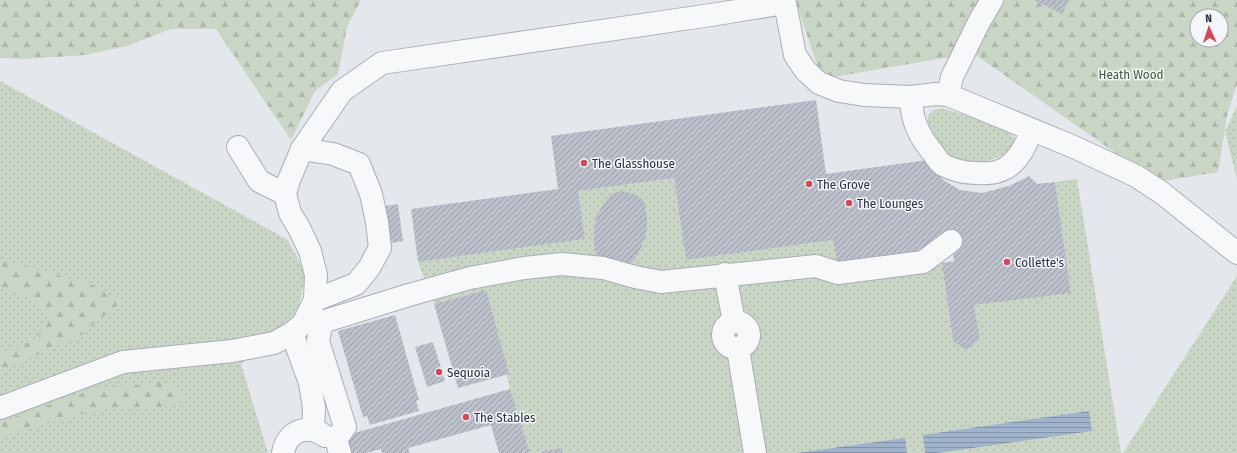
<svg xmlns="http://www.w3.org/2000/svg" width="1237" height="453" viewBox="0 0 1237 453" font-family="'Fira Sans Condensed',sans-serif">
  <defs>
    <pattern id="grass-dots" width="8" height="8" patternUnits="userSpaceOnUse"><rect width="8" height="8" fill="#c9d6c5"/><path d="M2 2h.1M6 6h.1" fill="none" stroke="#adb8ab" stroke-width="1.8" stroke-linecap="round"/></pattern>
    <pattern id="forest-firs" width="22" height="20" patternUnits="userSpaceOnUse"><rect width="22" height="20" fill="#c9d6c5"/><path d="M5 1l3.5 6h-7zM16 11l3.5 6h-7z" fill="#adb8ab"/></pattern>
    <pattern id="water-rules" width="6" height="5" patternUnits="userSpaceOnUse"><rect width="6" height="5" fill="#9fb4cc"/><path d="M0 2.5h6" fill="none" stroke="#8293a7"/></pattern>
    <pattern id="building-hatch" width="6" height="6" patternUnits="userSpaceOnUse"><rect width="6" height="6" fill="#bbc0ca"/><path d="M-1 1l2-2M0 6l6-6M5 7l2-2" fill="none" stroke="#989da6"/></pattern>
  </defs>
  <rect width="100%" height="100%" fill="#e4e7ec"/>
  <g fill="url(#grass-dots)">
    <polygon points="0,81 288,240 306,274 297,314 241,364 268,453 0,453"/>
    <polygon points="1237,106 1237,179 1225,132"/>
    <polygon points="936,109 945,109 1001,126 1012,134 1015,139 1014,145 1011,151 997,158 983,162 965,161 948,157 931,136 928,125 928,116 931,112"/>
    <polygon points="674,178 686,260 833,240 925,255 942,263 953,341 964,349 971,348 980,339 974,305 1071,292 1055,182 1077,179 1121,453 562,453 562,448 537,453 530,453 510,389 486,290 434,304 418,262 585,239 578,191"/>
    <polygon points="1237,276 1237,453 1123,453"/>
  </g>
  <g fill="url(#forest-firs)" fill-rule="evenodd">
    <polygon points="0,0 361,0 347,27 338,74 315,91 291,140 216,29 171,29 127,46 86,55 23,59 0,58"/>
    <path d="M795,0H1237V84L1227,116L1218,172L1157,182L973,53L822,79ZM1197,16H1221V40H1197Z"/>
    <polygon points="0,260 90,284 122,302 97,321 74,341 64,343 0,371 0,353 37,339 50,317 29,298 0,286"/>
    <polygon points="163,382 184,392 181,403 143,410 104,409 86,413 18,431 0,438 0,422 94,389"/>
  </g>
  <g fill="url(#water-rules)">
    <polygon points="1089,411 1092,431 937,453 925,453 923,435"/>
    <polygon points="905,438 907,453 797,453"/>
  </g>
  <g fill="url(#building-hatch)">
    <polygon points="1034,0 1069,0 1062,14"/>
    <polygon points="816,100 826,174 927,160 943,180 960,190 982,193 1009,186 1029,176 1037,184 1055,182 1071,293 974,305 980,339 971,348 964,349 953,341 942,263 954,261 951,241 928,243 925,255 838,265 833,240 686,260 674,178 578,191 585,239 418,262 411,209 558,189 551,136"/>
    <polygon points="622,191 637,195 644,202 647,216 647,230 642,246 634,260 627,266 601,262 596,253 594,244 594,229 596,217 603,205 610,196 616,192"/>
    <polygon points="398,204 403,241 385,244 380,207"/>
    <polygon points="486,290 509,374 458,388 434,304"/>
    <polygon points="395,315 419,400 416,401 419,411 370,425 367,416 363,417 338,331"/>
    <polygon points="433,342 445,381 427,387 415,347"/>
    <polygon points="510,389 530,453 499,453 491,425 408,448 410,453 382,453 381,449 366,453 349,453 344,436"/>
    <polygon points="562,448 562,453 541,453 541,452"/>
  </g>
  <g fill="none" stroke-linecap="round" stroke-linejoin="round">
    <g stroke="#a9aeb7" stroke-width="24">
      <g id="minor">
        <polyline points="948,95 952,77 979,22 992,0"/>
        <path d="M911,97C911,120 919,136 933,153C936,157 939,162 943,165C953,170 965,173 976,173C986,174 997,173 1006,168C1020,159 1026,144 1032,130"/>
        <polyline points="238,147 259,181 285,194"/>
        <polyline points="302,149 333,154 359,164 371,194 377,222 380,248 369,268 356,284 315,300"/>
        <polyline points="725,274 734,322"/>
        <circle cx="736" cy="335" r="13"/>
        <polyline points="292,333 310,383 314,408 313,430"/>
        <polyline points="738,349 755,453"/>
        <polyline points="0,408 123,362 232,351 274,343 292,333 303,324 315,300 316,275 310,251 299,228 290,213 285,194 289,180 302,149 342,91 382,63 711,15 785,3 795,55 806,71 819,83 839,91 864,95 911,97 936,94 948,95 1074,147 1136,176 1162,193 1237,253"/>
        <path d="M283,453C287,431 307,423 325,436"/>
        <polyline points="340,453 336,439 345,427 318,341 322,322 409,295 470,278 524,268 562,264 603,268 635,277 661,282 816,266 838,273 923,262 951,241"/>
      </g>
    </g>
    <use href="#minor" stroke="#f7f8fa" stroke-width="22"/>
  </g>
  <g fill="#d1495b" stroke="#f4f6f9" stroke-width="1.5">
    <circle cx="584" cy="163" r="4"/>
    <circle cx="809" cy="184" r="4"/>
    <circle cx="849" cy="203" r="4"/>
    <circle cx="1007" cy="262" r="4"/>
    <circle cx="439" cy="372" r="4"/>
    <circle cx="466" cy="417" r="4"/>
  </g>
  <g text-anchor="middle" stroke-width="3" stroke-linejoin="round" paint-order="stroke">
    <g font-size="13" fill="#3f6138" stroke="#f4f6f9">
      <text x="1131" y="79">Heath Wood</text>
    </g>
    <g font-size="13" fill="#2b3445" stroke="#f4f6f9" text-anchor="start">
      <text x="592" y="168">The Glasshouse</text>
      <text x="817" y="189">The Grove</text>
      <text x="857" y="208">The Lounges</text>
      <text x="1015" y="267">Collette's</text>
      <text x="447" y="377">Sequoia</text>
      <text x="474" y="422">The Stables</text>
    </g>
  </g>
  <g transform="translate(1209 28) rotate(357)"><circle r="19" fill="#f4f6f9" stroke="#a4a8b1"/>
  <path d="M0-3L7 15L0 10L-7 15Z" fill="#d1495b"/>
  <text y="-6" font-size="11" font-weight="bold" text-anchor="middle" fill="#2b3445">N</text>
  </g>
</svg>
